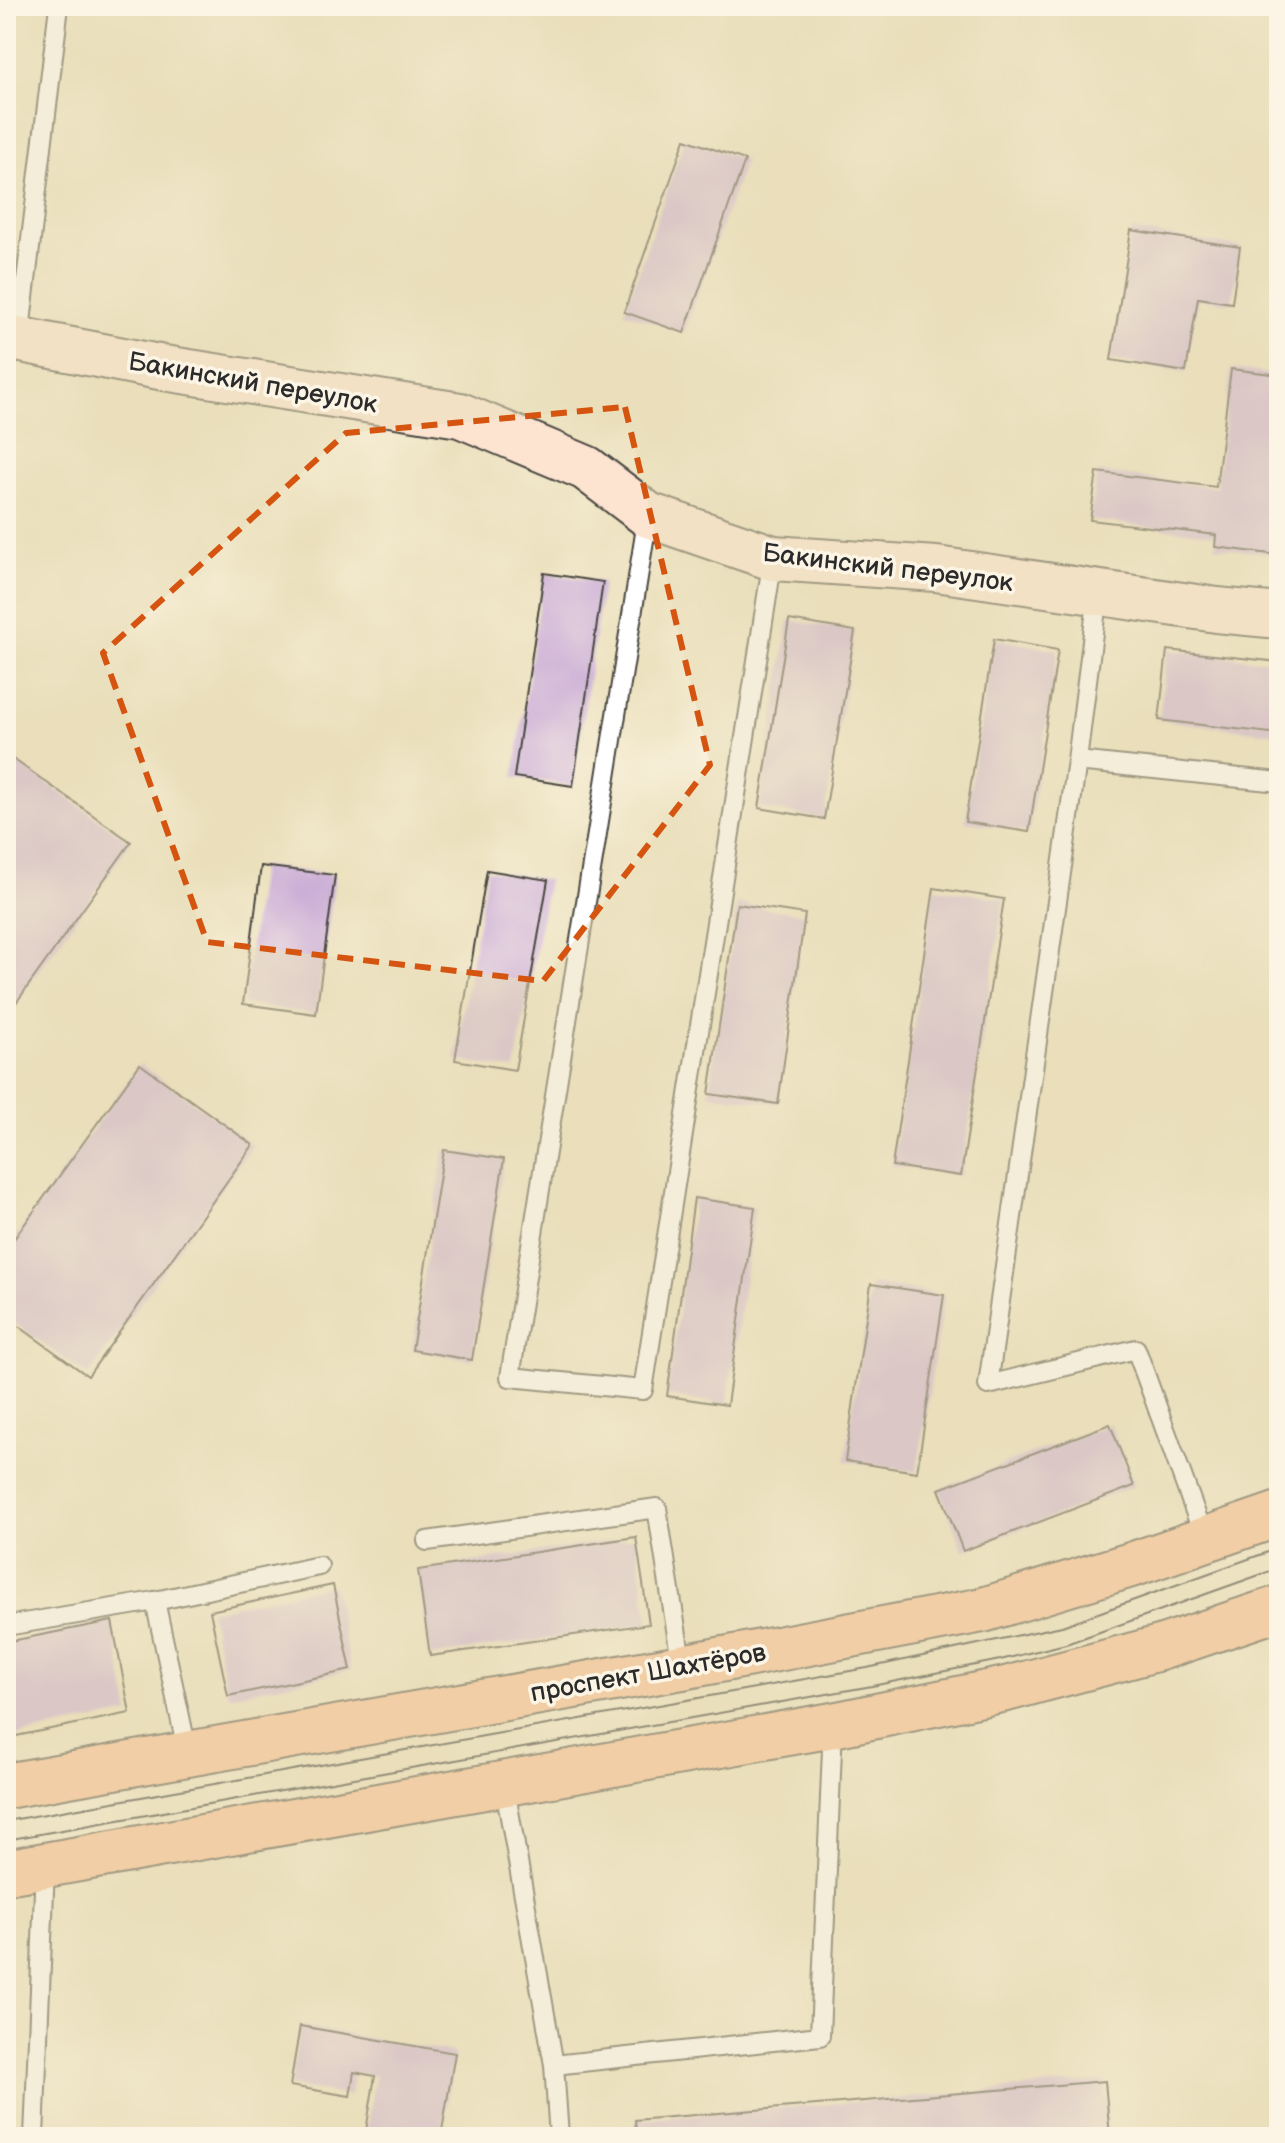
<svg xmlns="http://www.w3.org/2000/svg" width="1285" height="2143" viewBox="0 0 1285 2143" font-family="'Balsamiq Sans',sans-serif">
  <rect width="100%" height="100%" fill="#fcf5e5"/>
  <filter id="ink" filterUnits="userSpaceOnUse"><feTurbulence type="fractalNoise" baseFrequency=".0125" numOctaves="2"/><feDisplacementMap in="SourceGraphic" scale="16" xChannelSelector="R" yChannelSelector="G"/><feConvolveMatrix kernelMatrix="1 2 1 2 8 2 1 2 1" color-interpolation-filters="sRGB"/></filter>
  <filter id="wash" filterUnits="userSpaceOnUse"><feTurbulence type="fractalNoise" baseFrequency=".006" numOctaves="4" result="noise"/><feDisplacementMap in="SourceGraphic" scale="32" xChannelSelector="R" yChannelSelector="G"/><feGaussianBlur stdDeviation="1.8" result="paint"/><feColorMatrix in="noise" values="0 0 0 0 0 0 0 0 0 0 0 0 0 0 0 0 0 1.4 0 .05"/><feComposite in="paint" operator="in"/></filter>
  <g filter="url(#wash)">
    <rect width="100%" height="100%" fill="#eadfba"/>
    <g id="blocks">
      <g fill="#c9abd6">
        <polygon points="685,139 745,160 684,333 624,312"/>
        <polygon points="1131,230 1240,247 1232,303 1198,298 1186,372 1111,360"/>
        <polygon points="1231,369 1279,375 1279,555 1215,547 1216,535 1090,520 1097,472 1216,487"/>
        <polygon points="544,573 603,582 573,786 514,777"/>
        <polygon points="789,620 855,631 824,819 759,808"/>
        <polygon points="994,639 1058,650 1029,832 965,822"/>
        <polygon points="1167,650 1279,662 1279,734 1159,720"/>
        <polygon points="6,754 131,842 6,1017"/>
        <polygon points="261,866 335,875 316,1014 243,1004"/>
        <polygon points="487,870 548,880 515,1070 455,1060"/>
        <polygon points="934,888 1004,899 961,1176 892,1166"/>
        <polygon points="737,904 805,914 778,1104 709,1094"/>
        <polygon points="140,1064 253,1145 88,1376 6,1317 6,1250"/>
        <polygon points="444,1150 504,1159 472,1360 412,1350"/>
        <polygon points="694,1198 755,1207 727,1405 667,1396"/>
        <polygon points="871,1284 944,1295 917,1472 845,1461"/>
        <polygon points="1110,1424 1134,1486 963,1551 939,1489"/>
        <polygon points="636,1537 649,1624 430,1656 418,1570"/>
        <polygon points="333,1585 351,1670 228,1696 210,1611"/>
        <polygon points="112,1621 130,1713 6,1738 6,1642"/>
        <polygon points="300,2026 455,2053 441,2137 365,2137 375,2076 354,2072 350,2096 290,2086"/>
        <polygon points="1105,2081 1110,2137 637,2137 635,2120"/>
      </g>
    </g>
  </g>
  <g filter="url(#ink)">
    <use href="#blocks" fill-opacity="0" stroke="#484640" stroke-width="2"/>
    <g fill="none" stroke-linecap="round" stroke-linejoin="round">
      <g stroke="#484640" stroke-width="22">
        <g id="lane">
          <polyline points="19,339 59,6"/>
          <polyline points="648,515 510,1377 643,1390 773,558"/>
          <polyline points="1098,593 1077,761 1279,782"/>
          <polyline points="1077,761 988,1385 1136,1349 1205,1539"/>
          <polyline points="427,1541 657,1508 682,1667"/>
          <polyline points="155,1601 188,1754"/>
          <polyline points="6,1626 155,1601 319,1566"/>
          <polyline points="504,1783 554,2065 559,2137"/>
          <polyline points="554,2065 820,2036 833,1725"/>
          <polyline points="34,2137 45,1866"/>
        </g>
      </g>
      <g stroke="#484640" stroke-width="48">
        <polyline id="secondary" points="6,337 164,368 460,415 586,468 648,515 773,558 936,569 1217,610 1279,616"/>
      </g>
      <g stroke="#484640" stroke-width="48">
        <g id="primary">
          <polyline points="6,1786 682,1667 983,1610 1134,1564 1279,1514"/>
          <polyline points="6,1872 833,1725 1006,1689 1160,1648 1279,1608"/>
        </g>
      </g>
      <use href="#lane" stroke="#fff" stroke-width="18"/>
      <use href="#secondary" stroke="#fde4d1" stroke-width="44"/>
      <use href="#primary" stroke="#fbbb8c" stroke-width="44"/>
      <g stroke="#2b2b2b" stroke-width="2">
        <polyline points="6,1821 867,1668 1062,1626 1279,1548"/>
        <polyline points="6,1840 872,1686 1000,1660 1066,1644 1279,1568"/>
      </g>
    </g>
  </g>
  <path d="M0 0H1285V2143H0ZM625,407L710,765L543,981L207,942L103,653L346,433Z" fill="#eadfba" fill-opacity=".55" fill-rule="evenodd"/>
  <path fill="none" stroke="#d5540f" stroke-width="6" stroke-dasharray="16 10" stroke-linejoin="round" d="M625,407L710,765L543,981L207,942L103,653L346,433Z"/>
  <g text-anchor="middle" stroke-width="7" stroke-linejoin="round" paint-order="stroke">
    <g font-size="26" fill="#2b2b2b" stroke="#fcf5e5">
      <text transform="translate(253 382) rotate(10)" y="9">Бакинский переулок</text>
      <text transform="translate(888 567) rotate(7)" y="9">Бакинский переулок</text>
      <text transform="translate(648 1672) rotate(-10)" y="9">проспект Шахтёров</text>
    </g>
  </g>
  <rect width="1285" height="2143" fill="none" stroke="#fcf5e5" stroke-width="32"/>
</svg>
